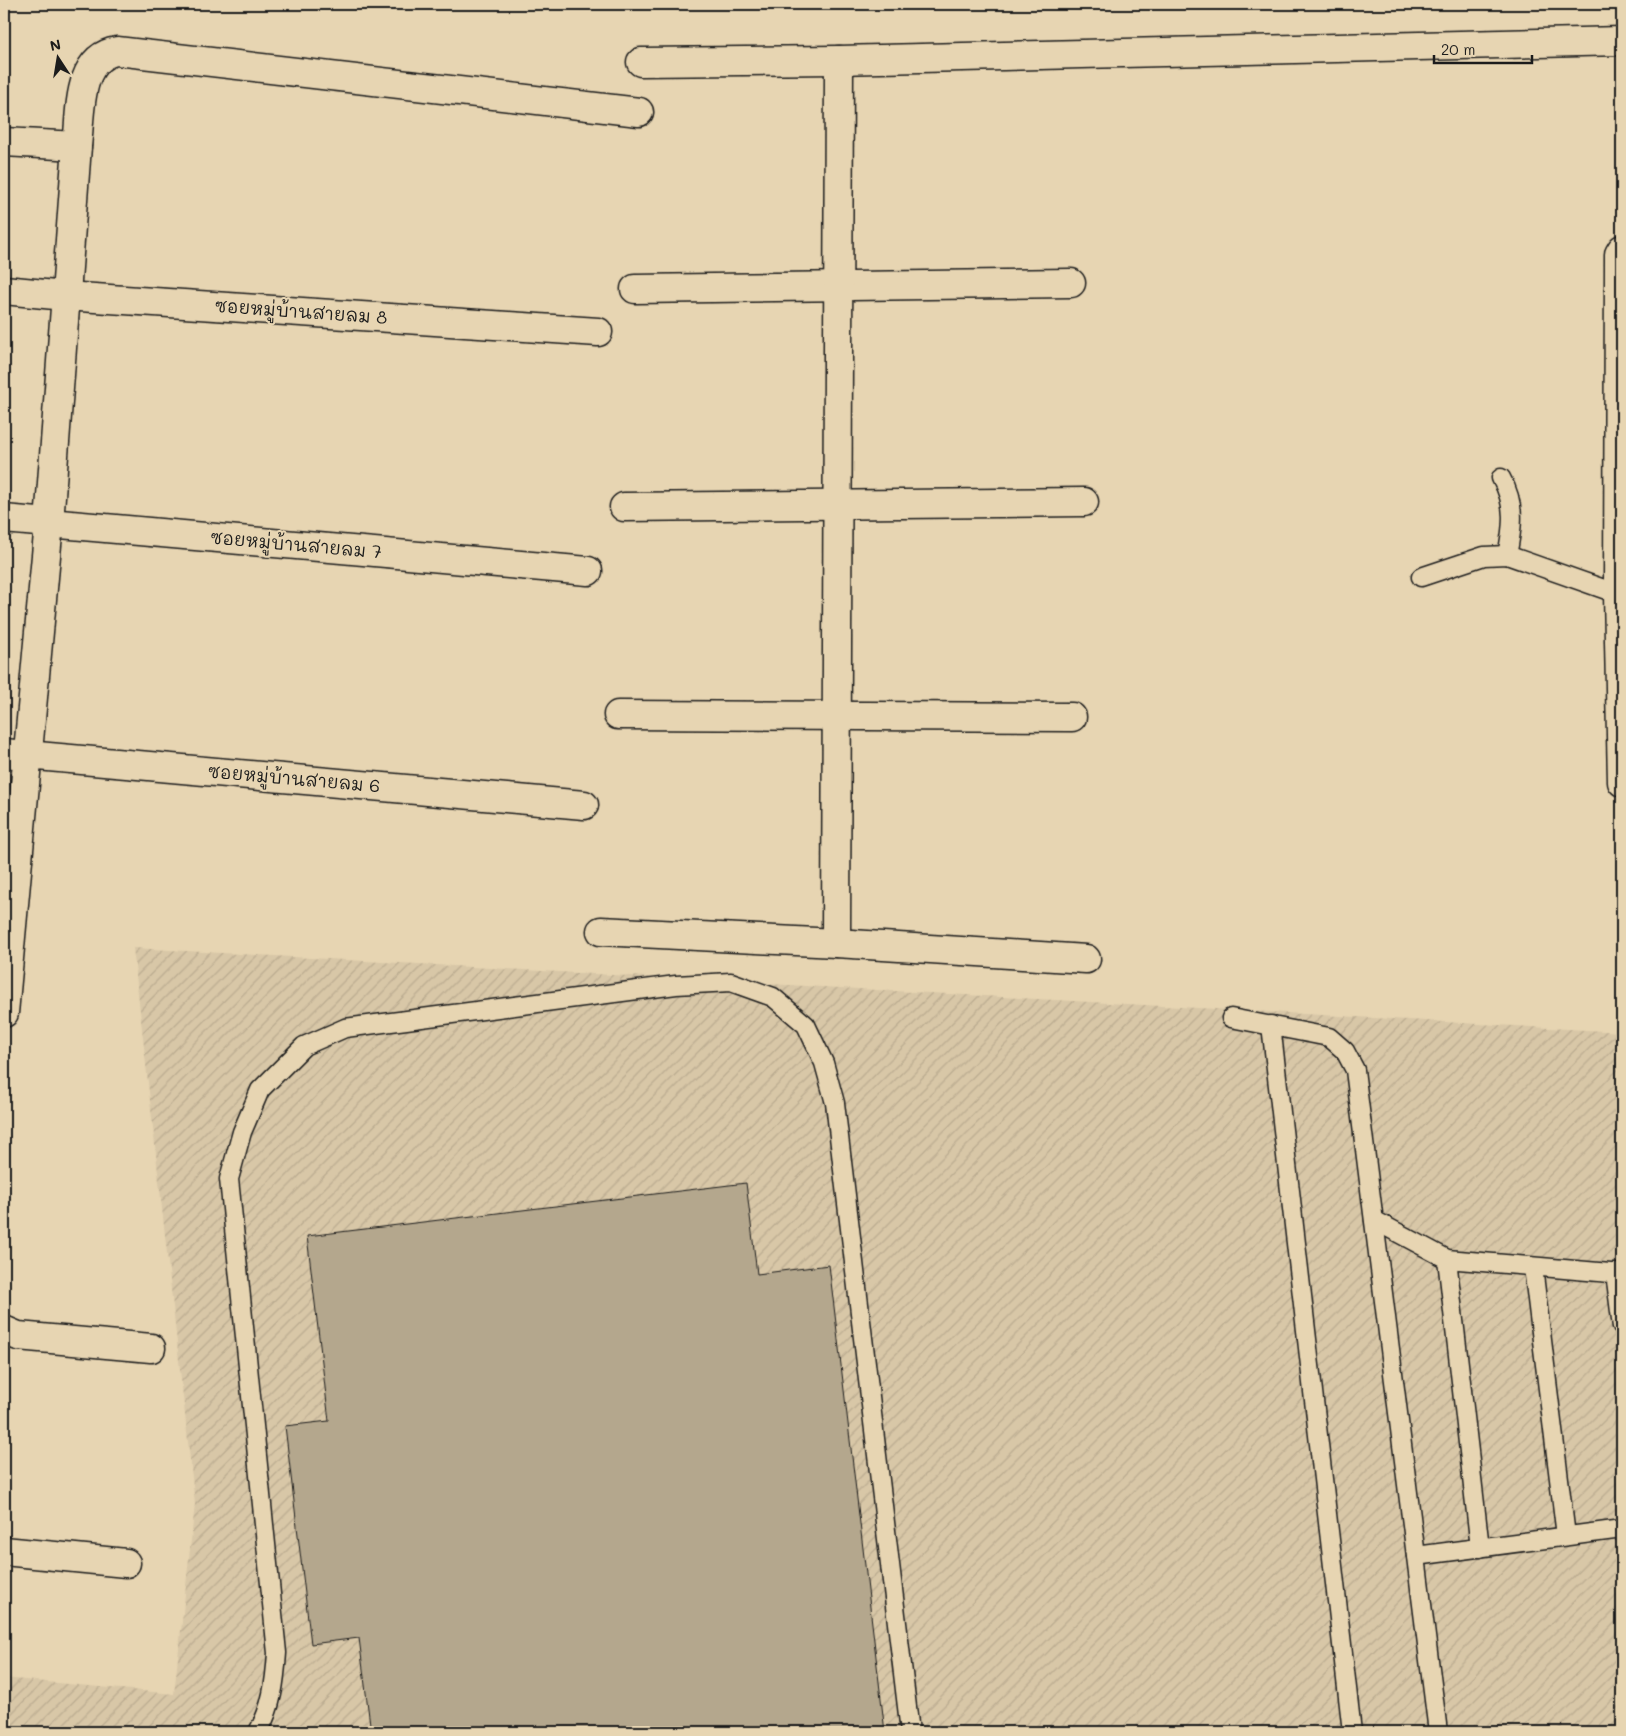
<svg xmlns="http://www.w3.org/2000/svg" width="1626" height="1736" viewBox="0 0 1626 1736" font-family="Mali,'Playpen Sans Thai',sans-serif">
  <defs>
    <pattern id="industrial-furrows" width="10" height="10" patternUnits="userSpaceOnUse" patternTransform="scale(1.25)"><rect width="10" height="10" fill="#d8c7a7"/><path d="M-1 1l2-2M0 10L10 0M9 11l2-2" fill="none" stroke="#b9aa8f"/></pattern>
  </defs>
  <rect width="100%" height="100%" fill="#e7d5b2"/>
  <filter id="ink" filterUnits="userSpaceOnUse"><feTurbulence type="fractalNoise" baseFrequency=".02" numOctaves="2"/><feDisplacementMap in="SourceGraphic" scale="10" xChannelSelector="R" yChannelSelector="G"/><feConvolveMatrix kernelMatrix="1 2 1 2 8 2 1 2 1" color-interpolation-filters="sRGB"/></filter>
  <g filter="url(#ink)">
    <polygon fill="url(#industrial-furrows)" points="133,948 1622,1032 1622,1732 4,1732 4,1678 174,1694 195,1504"/>
    <polygon fill="#b4a78d" stroke="#1c1c1c" points="746,1183 757,1274 829,1265 885,1732 371,1732 359,1638 311,1644 285,1426 329,1421 307,1236"/>
    <g fill="none" stroke-linecap="round" stroke-linejoin="round">
      <g stroke="#1c1c1c" stroke-width="21">
        <g id="service">
          <path d="M1501,478C1516,504 1513,527 1507,555"/>
          <polyline points="1421,577 1484,556 1507,555 1618,594"/>
          <polyline points="1231,1018 1329,1037 1345,1051 1355,1070 1438,1732"/>
          <polyline points="1271,1025 1352,1732"/>
          <polyline points="1374,1220 1447,1259 1622,1274"/>
          <polyline points="1447,1259 1480,1548"/>
          <polyline points="1533,1267 1566,1536"/>
          <polyline points="1615,1273 1622,1327"/>
          <polyline points="1416,1556 1622,1529"/>
          <path d="M258,1732C272,1707 275,1682 277,1653L229,1179L242,1132L260,1090L304,1046L345,1028L676,985L731,982L773,997L806,1025L824,1063L835,1103L910,1732"/>
        </g>
      </g>
      <g stroke="#1c1c1c" stroke-width="31">
        <g id="minor">
          <polyline points="641,62 839,60 1622,41"/>
          <polyline points="4,142 77,146"/>
          <polyline points="1622,249 1619,254 1618,594 1622,782"/>
          <polyline points="635,289 1071,283"/>
          <polyline points="4,290 65,296 598,332"/>
          <polyline points="624,507 1084,502"/>
          <polyline points="4,519 588,571"/>
          <polyline points="618,715 1072,717"/>
          <polyline points="4,753 584,805"/>
          <polyline points="601,931 836,943 1086,959"/>
          <polyline points="836,943 839,60"/>
          <path d="M4,1013L49,523L77,146C81,115 76,57 117,51L639,112"/>
          <polyline points="4,1330 18,1336 151,1348"/>
          <polyline points="4,1551 126,1563"/>
        </g>
      </g>
      <use href="#service" stroke="#e7d5b2" stroke-width="18"/>
      <use href="#minor" stroke="#e7d5b2" stroke-width="28"/>
    </g>
  </g>
  <g text-anchor="middle" stroke-width="4" stroke-linejoin="round" paint-order="stroke">
    <g font-size="18" fill="#1c1c1c" stroke="#e7d5b2">
      <text transform="translate(301 312) rotate(4)" y="6">ซอยหมู่บ้านสายลม 8</text>
      <text transform="translate(296 545) rotate(5)" y="6">ซอยหมู่บ้านสายลม 7</text>
      <text transform="translate(294 779) rotate(5)" y="6">ซอยหมู่บ้านสายลม 6</text>
    </g>
  </g>
  <rect width="1626" height="1736" fill="none" stroke="#e7d5b2" stroke-width="20"/>
  <rect x="10" y="10" width="1606" height="1716" fill="none" stroke="#1c1c1c" stroke-width="2" filter="url(#ink)"/>
  <g transform="translate(58 58) rotate(348)" stroke="#e7d5b2" stroke-width="4" paint-order="stroke">
  <path d="M0-4L9 19L0 12L-9 19Z" fill="#1c1c1c"/>
  <text y="-8" font-size="14" font-weight="bold" text-anchor="middle" fill="#1c1c1c">N</text>
  </g>
  <path d="M1434 55v8h98v-8" fill="none" stroke="#1c1c1c" stroke-width="2.5"/>
  <text x="1441" y="55" font-size="15" fill="#1c1c1c" stroke="#e7d5b2" stroke-width="4" paint-order="stroke">20 m</text>
</svg>
